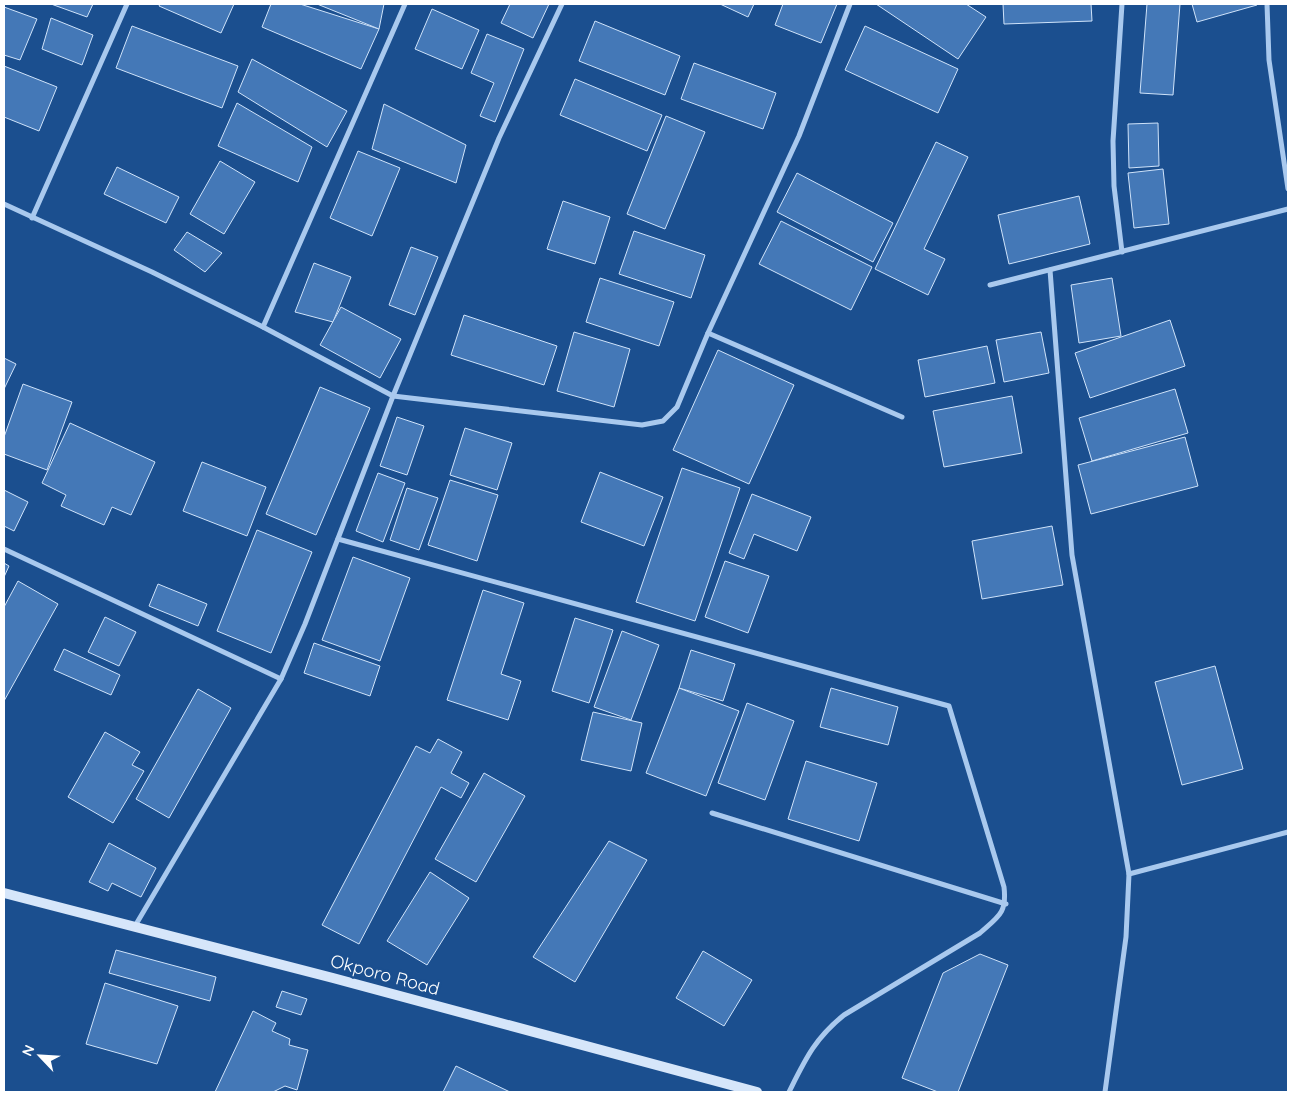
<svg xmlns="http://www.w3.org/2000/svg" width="1292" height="1096" viewBox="0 0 1292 1096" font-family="Quicksand,sans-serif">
  <rect width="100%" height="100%" fill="#1b4f8f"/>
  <g fill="#4478b7" stroke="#cfe3fa">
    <polygon points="51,4 93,4 87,17"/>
    <polygon points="160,4 234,4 221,33 159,6"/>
    <polygon points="271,4 300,4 379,29 361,69 262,27"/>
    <polygon points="317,4 384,4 379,29"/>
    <polygon points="510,4 549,4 533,38 501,23"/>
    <polygon points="720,4 754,4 748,17"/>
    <polygon points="783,4 837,4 821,43 775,25"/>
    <polygon points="876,4 966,4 986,17 958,59"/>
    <polygon points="1003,4 1091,4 1092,21 1004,24"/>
    <polygon points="1147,4 1180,4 1173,95 1140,93"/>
    <polygon points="1192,4 1257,4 1257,5 1197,22"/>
    <polygon points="4,7 37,19 20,60 4,55"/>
    <polygon points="432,9 479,30 462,69 415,49"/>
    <polygon points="51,18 93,35 82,65 42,49"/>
    <polygon points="595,21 680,56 665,95 579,61"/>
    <polygon points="132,26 238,66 222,108 116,68"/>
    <polygon points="865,26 958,69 938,113 845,70"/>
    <polygon points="487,34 524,49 495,122 480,116 494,83 471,73"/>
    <polygon points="252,59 347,111 327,147 238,92"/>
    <polygon points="694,63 776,93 763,129 681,99"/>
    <polygon points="4,66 57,87 39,131 4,117"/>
    <polygon points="575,79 662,115 647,151 560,115"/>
    <polygon points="237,103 312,147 298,182 218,146"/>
    <polygon points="384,104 466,145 456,183 372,149"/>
    <polygon points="666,116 705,132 665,229 627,214"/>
    <polygon points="1158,123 1159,166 1129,168 1128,124"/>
    <polygon points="936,142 968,157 924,249 945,259 928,295 875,269"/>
    <polygon points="358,151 400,168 372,236 330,218"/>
    <polygon points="220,161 255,182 224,234 190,214"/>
    <polygon points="117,167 179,197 166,223 104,194"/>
    <polygon points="1163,169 1169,224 1134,228 1128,173"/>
    <polygon points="797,173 893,223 873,262 777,212"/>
    <polygon points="1079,196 1090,244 1009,264 998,215"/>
    <polygon points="563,201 610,217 595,264 547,249"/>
    <polygon points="781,221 872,267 851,310 759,264"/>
    <polygon points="634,231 705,255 691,298 619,274"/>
    <polygon points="187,232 222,253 205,272 174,250"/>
    <polygon points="411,247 438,257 415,315 389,305"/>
    <polygon points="314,263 351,277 333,322 295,312"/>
    <polygon points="600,278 674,302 659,346 586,322"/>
    <polygon points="1112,278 1121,336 1079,343 1071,285"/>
    <polygon points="341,307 401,339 380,378 320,345"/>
    <polygon points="464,315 557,346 544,385 451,355"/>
    <polygon points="1170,320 1185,366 1090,398 1075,353"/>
    <polygon points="574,332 630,349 614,407 557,391"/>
    <polygon points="1041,332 1049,373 1004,382 996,340"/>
    <polygon points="987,346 995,383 925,397 918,360"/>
    <polygon points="718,350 794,385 749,484 673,450"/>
    <polygon points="4,358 16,364 4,389"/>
    <polygon points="23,384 72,402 47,470 4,454 4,437"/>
    <polygon points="320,387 370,408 316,535 266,514"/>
    <polygon points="1175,389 1188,433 1092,461 1079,418"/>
    <polygon points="1012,396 1022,453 944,467 933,411"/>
    <polygon points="397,417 424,426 407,475 380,466"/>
    <polygon points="70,423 155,462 131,515 112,507 104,525 61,506 66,495 42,483"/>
    <polygon points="465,428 512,443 497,490 450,475"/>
    <polygon points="1185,437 1198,486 1091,514 1078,465"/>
    <polygon points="202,462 266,487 247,536 183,511"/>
    <polygon points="682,468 740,488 695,621 636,602"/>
    <polygon points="600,472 663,497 644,546 581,522"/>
    <polygon points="378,473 405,483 383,542 356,531"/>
    <polygon points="450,480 498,495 477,561 428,545"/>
    <polygon points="407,488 438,498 419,550 390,540"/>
    <polygon points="4,490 28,502 14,531 4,526"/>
    <polygon points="752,494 811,517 797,551 754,534 744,559 729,553"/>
    <polygon points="1052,526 1063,585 982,599 972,541"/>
    <polygon points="257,530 312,552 271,653 217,631"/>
    <polygon points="353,557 410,578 380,661 322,640"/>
    <polygon points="725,561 769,576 748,633 705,617"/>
    <polygon points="4,563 9,566 4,577"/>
    <polygon points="18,581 58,604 4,701 4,607"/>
    <polygon points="158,584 207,604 198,626 149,606"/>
    <polygon points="483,590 524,603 501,674 521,681 508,720 447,700"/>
    <polygon points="105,617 136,632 119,666 88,652"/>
    <polygon points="575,618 613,630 589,703 552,691"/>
    <polygon points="622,631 659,645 631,720 594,707"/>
    <polygon points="314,643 380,666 370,696 304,673"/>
    <polygon points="64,649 120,675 111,695 54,670"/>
    <polygon points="691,650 735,664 723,701 679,688"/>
    <polygon points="1215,666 1243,769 1182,785 1155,682"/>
    <polygon points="679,688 739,711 706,796 646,773"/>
    <polygon points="831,688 898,707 888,745 820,727"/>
    <polygon points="198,689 231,708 169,818 136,799"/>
    <polygon points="747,703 794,721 765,800 718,783"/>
    <polygon points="593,712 642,723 631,771 581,760"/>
    <polygon points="105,732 140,752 132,765 144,771 113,823 68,797"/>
    <polygon points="438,739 462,752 451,773 469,783 461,798 441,787 359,944 322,925 416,746 430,753"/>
    <polygon points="806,761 877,783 859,841 788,819"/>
    <polygon points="484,773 525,796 476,882 435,859"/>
    <polygon points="609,841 647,860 575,982 533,957"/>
    <polygon points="109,843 156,868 141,897 112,883 108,891 89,882"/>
    <polygon points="430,872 469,898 427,965 387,941"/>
    <polygon points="116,950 216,977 210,1001 109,973"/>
    <polygon points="703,951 752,980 724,1026 676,998"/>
    <polygon points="980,954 1008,965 958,1092 938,1092 902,1078 943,973"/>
    <polygon points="105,983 178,1006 157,1064 86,1044"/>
    <polygon points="282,991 307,999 301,1015 276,1007"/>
    <polygon points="253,1011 276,1023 272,1031 290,1039 289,1045 308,1050 297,1090 285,1086 273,1092 215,1092"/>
    <polygon points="456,1066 510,1092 443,1092"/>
  </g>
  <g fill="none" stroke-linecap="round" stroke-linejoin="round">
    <g stroke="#a9c9ee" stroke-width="5">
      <polyline points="1122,4 1113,141 1114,186 1122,252"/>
      <polyline points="1267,4 1269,60 1288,189"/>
      <polyline points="4,204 152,272 263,327 393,396 642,425 663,421 677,407 708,333 799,136 850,4"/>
      <polyline points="32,218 127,4"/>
      <polyline points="1050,270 1072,555 1129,874 1126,937 1105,1092"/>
      <polyline points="990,285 1288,209"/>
      <polyline points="263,327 405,4"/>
      <polyline points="708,333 902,417"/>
      <path d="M338,539L949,706L1004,887C1007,913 999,916 980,933L844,1015C815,1038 805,1060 789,1092"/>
      <polyline points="4,549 281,679"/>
      <polyline points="712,813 1006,904"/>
      <polyline points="1129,874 1288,832"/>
      <polyline points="135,926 281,679 305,624 393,396 499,138 562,4"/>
    </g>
    <polyline stroke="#d6e6fa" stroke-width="10" points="4,893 333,978 757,1092"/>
  </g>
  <g text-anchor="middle" stroke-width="5" stroke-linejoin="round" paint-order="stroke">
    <g font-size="18" fill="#fff" stroke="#1b4f8f">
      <text transform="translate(385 975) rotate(15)" y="6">Okporo Road</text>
    </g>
  </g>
  <rect width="1292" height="1096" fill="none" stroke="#ffffff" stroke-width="10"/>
  <g transform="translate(40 1056) rotate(295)" stroke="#1b4f8f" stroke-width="4" paint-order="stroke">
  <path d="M0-4L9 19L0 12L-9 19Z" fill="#ffffff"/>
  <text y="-8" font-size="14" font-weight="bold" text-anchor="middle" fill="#ffffff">N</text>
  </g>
</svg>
